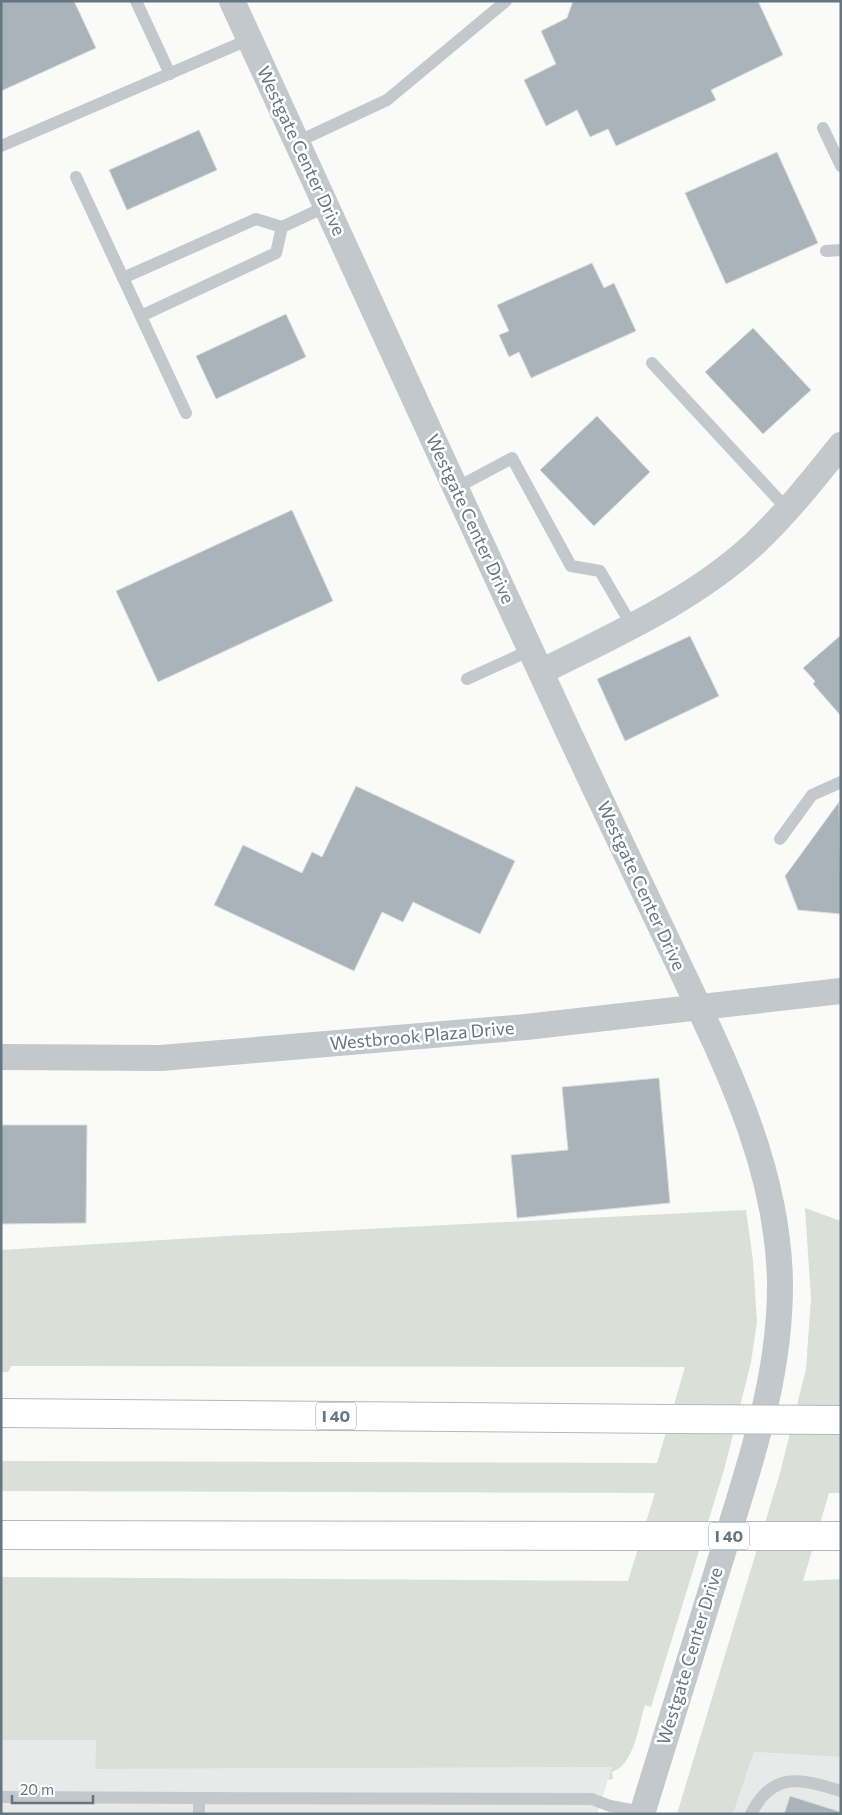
<svg xmlns="http://www.w3.org/2000/svg" width="842" height="1815" viewBox="0 0 842 1815" font-family="Commissioner,sans-serif">
  <rect width="100%" height="100%" fill="#fafaf8"/>
  <g fill="#e8e9e9">
    <polygon points="1,1740 96,1740 95,1769 612,1767 597,1814 1,1814"/>
    <polygon points="754,1752 841,1757 841,1814 733,1814"/>
  </g>
  <g fill="#dadfd7">
    <polygon points="805,1208 841,1221 841,1493 829,1493 803,1581 841,1579 841,1757 754,1752 733,1814 677,1814 780,1473 806,1369 811,1298"/>
    <path d="M746,1210L753,1261L757,1322L751,1362L724,1470L651,1707L645,1705C638,1726 635,1764 612,1772L613,1779L608,1780L612,1767L95,1769L96,1740H1V1577L628,1581L655,1493L1,1491V1461L657,1463L685,1367L11,1366L8,1372H1V1250L227,1236Z"/>
  </g>
  <g fill="#aab3b9" stroke="#dcdcda">
    <polygon points="1,1 74,1 96,48 1,91"/>
    <polygon points="573,1 758,1 783,55 711,90 716,100 616,146 608,129 590,137 577,110 546,126 524,80 556,64 541,31 567,18"/>
    <polygon points="199,130 217,170 127,210 109,170"/>
    <polygon points="777,152 818,243 726,284 685,193"/>
    <polygon points="592,263 604,288 614,283 636,331 531,378 519,352 509,357 499,335 509,331 497,305"/>
    <polygon points="286,314 306,357 216,399 196,356"/>
    <polygon points="753,328 811,390 763,434 705,372"/>
    <polygon points="597,416 650,472 594,526 540,470"/>
    <polygon points="292,510 333,601 158,682 116,591"/>
    <polygon points="841,635 841,716 813,684 815,681 803,668"/>
    <polygon points="690,636 719,696 625,741 597,679"/>
    <polygon points="356,786 515,861 480,934 413,902 403,922 382,912 354,971 214,905 243,845 302,873 312,852 322,857"/>
    <polygon points="839,802 841,914 798,910 785,876"/>
    <polygon points="659,1078 670,1203 517,1218 511,1155 568,1150 562,1087"/>
    <polygon points="1,1125 87,1125 86,1223 1,1224"/>
    <polygon points="790,1796 841,1812 841,1814 784,1814"/>
  </g>
  <g fill="none" stroke-linecap="round" stroke-linejoin="round">
    <g stroke="#b4b9bd" stroke-width="30">
      <g id="highway">
        <polyline points="1,1413 670,1419"/>
        <polyline points="1,1535 642,1536"/>
        <polyline points="816,1536 841,1536"/>
      </g>
    </g>
    <g stroke="#c3c8cc" stroke-width="12">
      <polyline points="136,1 170,74"/>
      <polyline points="823,128 841,166"/>
      <polyline points="297,142 387,100 506,1"/>
      <polyline points="1,146 250,39"/>
      <polyline points="76,177 186,413"/>
      <polyline points="826,251 841,250"/>
      <polyline points="123,278 256,219 282,227 327,206"/>
      <polyline points="141,316 276,253 282,227"/>
      <polyline points="652,363 788,510"/>
      <polyline points="456,488 512,458 571,566 600,571 632,626"/>
      <polyline points="467,679 531,650"/>
      <polyline points="780,839 812,795 841,782"/>
      <polyline points="1,1797 199,1798"/>
      <polyline points="199,1814 199,1798 592,1799 610,1806 642,1812"/>
      <path d="M751,1814C773,1770 802,1779 841,1791"/>
    </g>
    <g stroke="#c3c8cc" stroke-width="26">
      <path d="M232,1C344,245 455,488 568,731C604,808 641,885 677,961C726,1065 779,1168 780,1285C780,1381 750,1461 723,1552C696,1639 669,1726 642,1814"/>
      <path d="M541,672C614,635 692,601 753,545C786,514 813,480 841,445"/>
      <polyline points="1,1057 161,1058 526,1027 841,991"/>
    </g>
    <use href="#highway" stroke="#fff" stroke-width="28"/>
    <g stroke="#b4b9bd" stroke-width="30" stroke-linecap="butt">
      <g id="highway-bridge">
        <polyline points="670,1419 841,1420"/>
        <polyline points="642,1536 816,1536"/>
      </g>
    </g>
    <use href="#highway-bridge" stroke="#fff" stroke-width="28"/>
  </g>
  <g text-anchor="middle" stroke-width="5" stroke-linejoin="round" paint-order="stroke">
    <g fill="#fff" stroke="#939fa8" stroke-width="1">
      <rect x="316" y="1402.5" width="40" height="27" rx="4"/>
      <rect x="709" y="1522.5" width="40" height="27" rx="4"/>
    </g>
    <g font-size="16" font-weight="bold" fill="#657683">
      <text x="336" y="1422">I 40</text>
      <text x="729" y="1542">I 40</text>
    </g>
    <g font-size="18" fill="#657683" stroke="#fff">
      <text transform="translate(301 151) rotate(65)" y="6">Westgate Center Drive</text>
      <text transform="translate(470 519) rotate(65)" y="6">Westgate Center Drive</text>
      <text transform="translate(641 886) rotate(65)" y="6">Westgate Center Drive</text>
      <text transform="translate(422 1036) rotate(-5)" y="6">Westbrook Plaza Drive</text>
      <text transform="translate(690 1656) rotate(-73)" y="6">Westgate Center Drive</text>
    </g>
  </g>
  <rect width="842" height="1815" fill="none" stroke="#657683" stroke-width="5"/>
  <path d="M12 1795v8h81v-8" fill="none" stroke="#657683" stroke-width="2.5"/>
  <text x="20" y="1795" font-size="15" fill="#657683" stroke="#ffffff" stroke-width="4" paint-order="stroke">20 m</text>
</svg>
